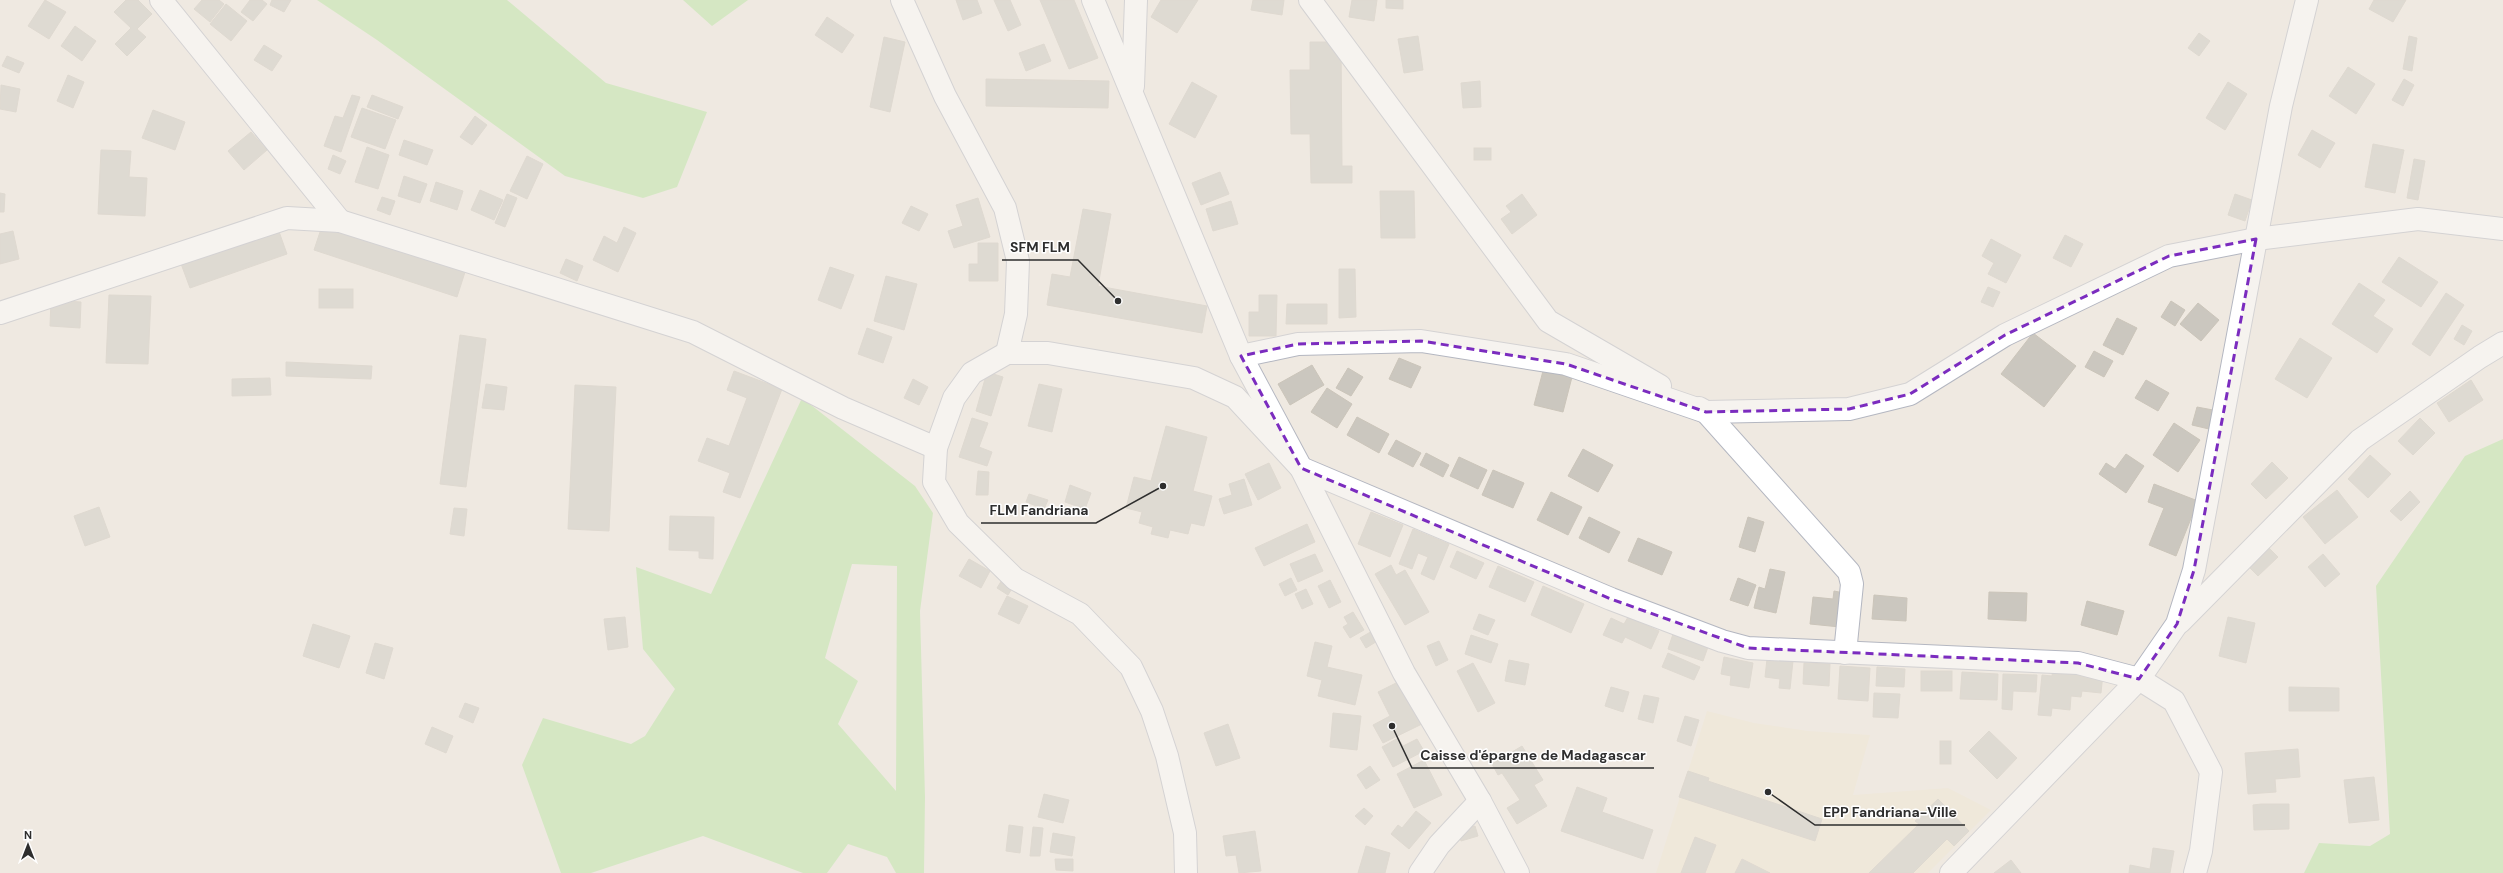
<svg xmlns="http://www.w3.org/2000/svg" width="2503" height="873" viewBox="0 0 2503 873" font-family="'DM Sans',sans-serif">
  <rect width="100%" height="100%" fill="#efe9e1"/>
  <polygon fill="#f0e6d1" points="1707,711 1754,723 1808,731 1870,735 1853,795 1948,788 1991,810 1928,873 1656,873"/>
  <g fill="#b6e59e" fill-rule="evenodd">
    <polygon points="317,0 507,0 606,83 707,112 677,187 643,198 565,176 377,40"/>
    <polygon points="683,0 748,0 712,26"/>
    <path d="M802,398L915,486L933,513L920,611L925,797L924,873H896L887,857L848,844L827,873H803L703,836L591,873H561L522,765L543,718L631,744L645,736L675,689L643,649L636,567L711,594ZM852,564L897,566L896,791L838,724L858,681L825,658Z"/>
    <polygon points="2503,439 2503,873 2304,873 2319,843 2370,846 2390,834 2376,586 2465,456"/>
  </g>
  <g fill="#cbc7bf" stroke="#cbc5ba">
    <polygon points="45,0 66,12 49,39 28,26"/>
    <polygon points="126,0 138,0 152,14 137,29 146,37 127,56 115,44 131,28 114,12"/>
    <polygon points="202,0 219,0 224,4 210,22 194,9"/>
    <polygon points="250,0 262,0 267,4 253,21 241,12"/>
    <polygon points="272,0 291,0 284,12 270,5"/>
    <polygon points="956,0 977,0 982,13 963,20"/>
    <polygon points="994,0 1010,0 1021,25 1008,31"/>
    <polygon points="1040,0 1074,0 1098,58 1069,69"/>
    <polygon points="1161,0 1198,0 1177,33 1151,17"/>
    <polygon points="1253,0 1284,0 1282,15 1251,10"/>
    <polygon points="1352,0 1377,0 1374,21 1349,17"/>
    <polygon points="1386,0 1403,0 1403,9 1386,8"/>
    <polygon points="2374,0 2406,0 2393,22 2369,9"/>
    <polygon points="226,4 247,21 231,41 210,24"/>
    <polygon points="827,17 854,35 842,53 815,35"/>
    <polygon points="75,26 96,41 82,61 61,46"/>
    <polygon points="2199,33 2210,41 2199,56 2188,48"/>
    <polygon points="1418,36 1423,70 1404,73 1398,39"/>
    <polygon points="2409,36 2417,38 2412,71 2403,69"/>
    <polygon points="884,37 905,42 890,112 870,107"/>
    <polygon points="1310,42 1341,42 1342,166 1352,166 1352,183 1311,183 1310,134 1291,134 1290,70 1310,70"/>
    <polygon points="1044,44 1051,61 1026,71 1019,53"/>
    <polygon points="264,45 282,56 272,71 254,60"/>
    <polygon points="7,56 24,63 19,73 2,66"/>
    <polygon points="2348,67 2375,84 2356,114 2329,96"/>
    <polygon points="68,75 84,82 73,108 57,101"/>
    <polygon points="986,79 1109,81 1108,108 986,106"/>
    <polygon points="2404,79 2414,85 2403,106 2392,100"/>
    <polygon points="1480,81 1481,107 1463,108 1461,83"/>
    <polygon points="1192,82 1217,96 1195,138 1169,124"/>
    <polygon points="2228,82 2247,94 2225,130 2206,118"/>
    <polygon points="1,85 20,89 16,112 0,109"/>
    <polygon points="352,95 360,97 341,152 324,146 335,116 343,118"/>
    <polygon points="372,95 403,107 398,119 367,107"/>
    <polygon points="362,108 396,120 385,149 351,137"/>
    <polygon points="153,110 185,122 175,150 142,138"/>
    <polygon points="475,116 487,125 472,145 460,137"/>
    <polygon points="2312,130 2335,143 2320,168 2298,155"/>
    <polygon points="251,132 267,150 244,170 228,151"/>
    <polygon points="404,140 433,150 427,165 399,155"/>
    <polygon points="2373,144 2404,150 2395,193 2365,187"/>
    <polygon points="367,147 389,155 378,189 355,182"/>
    <rect x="1474" y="148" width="17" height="12"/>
    <polygon points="101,150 131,151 129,177 147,178 145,216 98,214"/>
    <polygon points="333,155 346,161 340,174 328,169"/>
    <polygon points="527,156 543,164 527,199 510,191"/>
    <polygon points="2414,159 2425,161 2418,200 2407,198"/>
    <polygon points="1220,172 1229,194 1201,205 1192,183"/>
    <polygon points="404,176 427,184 420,203 398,196"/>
    <polygon points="436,182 463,191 457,210 430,201"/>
    <polygon points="480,190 503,200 494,220 471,210"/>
    <polygon points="1380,191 1414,191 1415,238 1381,238"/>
    <polygon points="0,193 5,194 4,212 0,212"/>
    <polygon points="507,194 517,198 505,227 495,223"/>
    <polygon points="1522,194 1537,215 1512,234 1501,219 1511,212 1506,206"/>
    <polygon points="2235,194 2252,200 2245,221 2228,215"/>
    <polygon points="382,197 395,201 390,215 377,210"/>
    <polygon points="978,198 990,237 954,248 948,231 963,226 956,205"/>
    <polygon points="1231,201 1238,224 1213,231 1206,209"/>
    <polygon points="911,206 928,214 919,231 902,223"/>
    <polygon points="1083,209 1111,214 1098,286 1207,306 1202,333 1047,305 1052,274 1070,277"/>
    <polygon points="323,223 466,269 457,297 314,250"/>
    <polygon points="277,226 287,254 190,288 180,261"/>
    <polygon points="624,227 636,233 618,272 593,260 604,236 617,243"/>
    <polygon points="13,231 19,259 0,264 0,234"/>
    <polygon points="2065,235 2083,244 2071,267 2053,258"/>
    <polygon points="1991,239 2021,255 2006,283 1988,274 1994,263 1982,256"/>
    <polygon points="978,243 998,243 998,281 969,281 969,264 978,264"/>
    <polygon points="2399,257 2438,282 2421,307 2382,282"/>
    <polygon points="566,259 583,266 577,281 560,273"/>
    <polygon points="830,267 854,275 841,309 818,300"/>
    <polygon points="1339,269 1355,269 1356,317 1339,318"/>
    <polygon points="886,276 917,284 904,330 874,321"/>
    <polygon points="2359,283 2385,300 2373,316 2393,329 2377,353 2332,324"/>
    <polygon points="1988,287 2000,292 1993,307 1981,302"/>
    <rect x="319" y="289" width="34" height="19"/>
    <polygon points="2446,293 2464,305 2430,356 2412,344"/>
    <polygon points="109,295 151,296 148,364 106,363"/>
    <polygon points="1259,295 1277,295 1276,336 1249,336 1249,312 1259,312"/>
    <polygon points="51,300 81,302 80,328 50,326"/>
    <polygon points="2171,301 2185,310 2175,326 2161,317"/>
    <polygon points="2198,303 2219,320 2201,341 2180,324"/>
    <polygon points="1287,304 1327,304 1327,324 1286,324"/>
    <polygon points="2117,318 2137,328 2123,355 2103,345"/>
    <polygon points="2462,325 2472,331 2464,345 2454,339"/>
    <polygon points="867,328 892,337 883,363 858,354"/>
    <polygon points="2033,333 2076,366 2044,407 2001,374"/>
    <polygon points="460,335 486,339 466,487 440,484"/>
    <polygon points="2300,338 2332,358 2307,398 2275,379"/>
    <polygon points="2094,351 2113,361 2104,377 2085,367"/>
    <polygon points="1399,358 1421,367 1411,388 1389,379"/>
    <polygon points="286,362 372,366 371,379 286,376"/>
    <polygon points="1312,365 1324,385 1290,405 1278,384"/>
    <polygon points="1348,368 1363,377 1351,396 1336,388"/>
    <polygon points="734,371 782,389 740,498 723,492 730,473 698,461 707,438 729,446 747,398 727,390"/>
    <polygon points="1543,371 1572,377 1563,412 1534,405"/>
    <polygon points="987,372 1003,377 991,416 976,411"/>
    <polygon points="270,378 271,395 232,396 232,379"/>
    <polygon points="913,379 928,387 919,405 904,398"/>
    <polygon points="2146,380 2169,393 2158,411 2135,398"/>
    <polygon points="2471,380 2483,400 2449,422 2437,403"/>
    <polygon points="486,384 507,387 504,410 482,408"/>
    <polygon points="1039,384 1062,389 1052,432 1028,426"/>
    <polygon points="575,385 616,387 609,531 568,529"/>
    <polygon points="1327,388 1352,404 1337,428 1311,412"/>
    <polygon points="2197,407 2213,410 2209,429 2192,425"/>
    <polygon points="1357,417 1389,434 1379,453 1347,435"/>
    <polygon points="972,418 988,423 979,447 992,452 987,466 959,457"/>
    <polygon points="2420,418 2435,433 2413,455 2398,441"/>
    <polygon points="2174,423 2200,440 2178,472 2153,455"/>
    <polygon points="1166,426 1207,437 1193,491 1212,496 1204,526 1191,523 1188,534 1170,530 1168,538 1151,534 1153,527 1139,523 1142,512 1126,508 1134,477 1151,481"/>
    <polygon points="1396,440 1421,453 1413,467 1388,454"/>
    <polygon points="1583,449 1613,465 1598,492 1568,476"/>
    <polygon points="1426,453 1449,465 1443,477 1420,465"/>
    <polygon points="2126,454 2144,466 2126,493 2099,474 2106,463 2115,469"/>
    <polygon points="2370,455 2391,474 2368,498 2348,479"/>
    <polygon points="1459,457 1487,470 1478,489 1450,476"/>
    <polygon points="2272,462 2288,478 2266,499 2251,484"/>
    <polygon points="1269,463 1281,488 1258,500 1245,474"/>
    <polygon points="1493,470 1524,483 1513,508 1482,495"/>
    <polygon points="978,471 989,472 988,495 976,495"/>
    <polygon points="1244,479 1252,505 1224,514 1219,499 1232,495 1229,484"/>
    <polygon points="2154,484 2198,501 2176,556 2149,545 2164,508 2148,502"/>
    <polygon points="1070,485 1091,493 1085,509 1065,502"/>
    <polygon points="2337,490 2358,517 2325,544 2303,517"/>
    <polygon points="2410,491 2420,502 2401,521 2390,511"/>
    <polygon points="1551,492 1582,507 1568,535 1537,520"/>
    <polygon points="1029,494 1048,500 1044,509 1026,502"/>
    <polygon points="99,507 110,537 85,546 74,516"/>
    <polygon points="454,508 467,509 464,536 450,534"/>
    <polygon points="1371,512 1403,525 1390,557 1358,544"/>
    <polygon points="670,516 714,517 713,559 699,558 699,551 669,550"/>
    <polygon points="1589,517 1620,532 1609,553 1579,538"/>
    <polygon points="1748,517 1764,522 1755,552 1739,547"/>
    <polygon points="1307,524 1315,542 1264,566 1255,548"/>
    <polygon points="1413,529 1449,544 1434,580 1421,574 1428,557 1418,553 1412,569 1399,564"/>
    <polygon points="1638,538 1672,552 1662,575 1628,561"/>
    <polygon points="2269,548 2278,557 2258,576 2249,567"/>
    <polygon points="1457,551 1484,563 1476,579 1450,567"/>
    <polygon points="1315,554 1323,571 1298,582 1290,564"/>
    <polygon points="2323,554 2340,574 2325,587 2308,567"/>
    <polygon points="969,559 990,571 981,588 959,576"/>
    <polygon points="1391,565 1396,575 1405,570 1429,612 1405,625 1375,574"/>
    <polygon points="1498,566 1534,582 1525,602 1489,587"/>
    <polygon points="1770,569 1785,572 1776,613 1754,608 1759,587 1765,589"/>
    <polygon points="1005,575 1016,582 1008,595 997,588"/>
    <polygon points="1291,578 1297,590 1285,596 1279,584"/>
    <polygon points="1738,578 1756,585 1748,606 1730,600"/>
    <polygon points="1330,580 1341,602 1329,608 1318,586"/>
    <polygon points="1543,586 1584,604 1571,633 1531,615"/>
    <polygon points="1306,589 1313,604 1302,609 1295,594"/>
    <polygon points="1834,591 1844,593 1840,627 1810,624 1813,597 1833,599"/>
    <polygon points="1989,592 2027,593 2026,621 1988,619"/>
    <polygon points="1874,595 1907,598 1906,621 1872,619"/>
    <polygon points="1007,596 1028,606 1019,624 998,614"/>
    <polygon points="2087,601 2124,611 2117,635 2081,625"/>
    <polygon points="1353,612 1364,630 1350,638 1343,627 1348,624 1344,617"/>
    <polygon points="1479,614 1495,620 1488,635 1473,629"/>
    <polygon points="625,617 628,647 608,650 604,619"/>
    <polygon points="1628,617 1659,631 1651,649 1625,637 1622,643 1603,635 1611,618 1624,624"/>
    <polygon points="2228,617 2255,623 2246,663 2219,656"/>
    <polygon points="313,624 350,636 339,668 303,656"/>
    <polygon points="1374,630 1379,640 1366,648 1360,638"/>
    <polygon points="1674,631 1709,644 1703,661 1668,649"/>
    <polygon points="1471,635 1498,644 1491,663 1465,654"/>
    <polygon points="1439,641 1448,660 1436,666 1427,646"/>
    <polygon points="1315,642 1332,646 1327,667 1362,675 1355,705 1318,696 1322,680 1307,676"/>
    <polygon points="375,643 393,648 384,679 366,673"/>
    <polygon points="1668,653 1700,667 1694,680 1662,667"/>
    <polygon points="1724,657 1753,663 1749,688 1730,685 1731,676 1721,674"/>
    <polygon points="1767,659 1793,661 1790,689 1779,688 1780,679 1765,677"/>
    <polygon points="1509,660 1529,664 1525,685 1505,681"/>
    <polygon points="1473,663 1495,703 1478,712 1457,671"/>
    <polygon points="1804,663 1830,664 1829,686 1803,684"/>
    <polygon points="1840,666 1870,668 1868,701 1838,699"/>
    <polygon points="1877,667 1905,669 1904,687 1876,686"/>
    <polygon points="2053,668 2103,673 2101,693 2082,691 2081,697 2071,696 2070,710 2052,708 2051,716 2038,715 2042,675 2052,676"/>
    <rect x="1921" y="671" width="31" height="20"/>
    <polygon points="1962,672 1998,674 1997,700 1960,699"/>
    <polygon points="2003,674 2037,675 2036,692 2013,691 2012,710 2002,709"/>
    <polygon points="1400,681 1422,724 1383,743 1373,725 1390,716 1378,692"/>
    <polygon points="1611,687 1629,692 1623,712 1605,706"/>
    <polygon points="2289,687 2339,688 2339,711 2289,711"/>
    <polygon points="1874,693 1900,694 1898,718 1873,717"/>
    <polygon points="1644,695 1659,698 1653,723 1638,719"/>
    <polygon points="465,703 479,708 473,723 459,717"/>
    <polygon points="1333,713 1361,716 1357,750 1330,747"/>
    <polygon points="1685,716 1699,720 1691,746 1677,741"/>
    <polygon points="1228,724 1240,758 1216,766 1204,733"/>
    <polygon points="432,727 453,736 446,753 425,744"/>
    <polygon points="1989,731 2017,758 1997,779 1969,751"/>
    <polygon points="1398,738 1403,746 1417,739 1424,751 1393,767 1382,747"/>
    <rect x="1940" y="741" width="11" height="23"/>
    <polygon points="1522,746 1543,780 1534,785 1547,806 1517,824 1507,808 1520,800 1502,773 1498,775 1492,764"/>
    <polygon points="2298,749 2300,777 2275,779 2276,792 2248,794 2245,753"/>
    <polygon points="1424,760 1442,795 1414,808 1397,774"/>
    <polygon points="1370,766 1380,780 1366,789 1357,775"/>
    <polygon points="1688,771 1709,778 1708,781 1822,819 1815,841 1679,797"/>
    <polygon points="2374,777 2379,820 2349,823 2344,780"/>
    <polygon points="1577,787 1607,798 1602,812 1653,830 1643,859 1561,831"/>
    <polygon points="1044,794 1069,800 1063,823 1038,817"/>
    <polygon points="1938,799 1969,831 1954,846 1947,839 1913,873 1869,873 1919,824 1915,821"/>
    <polygon points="2261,804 2289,804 2289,829 2254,830 2253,805"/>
    <polygon points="1364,808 1373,816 1365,825 1355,816"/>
    <polygon points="1416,811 1431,823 1409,849 1391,834 1398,825 1402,828"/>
    <polygon points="1009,825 1023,827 1020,853 1006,851"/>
    <polygon points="1475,826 1478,836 1461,841 1458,831"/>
    <polygon points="1033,827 1043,828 1040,856 1030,856"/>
    <polygon points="1255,831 1261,871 1239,873 1236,855 1226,856 1223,836"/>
    <polygon points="1053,833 1075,837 1072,856 1050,852"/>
    <polygon points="1695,837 1716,845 1705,873 1681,873"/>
    <polygon points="1366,846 1390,853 1385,873 1358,873"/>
    <polygon points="2153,848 2174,851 2170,873 2129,873 2130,865 2150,869"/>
    <polygon points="1055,859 1073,859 1073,871 1056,870"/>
    <polygon points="1742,859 1770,873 1735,873"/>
    <polygon points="2011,860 2021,873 1994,873"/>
  </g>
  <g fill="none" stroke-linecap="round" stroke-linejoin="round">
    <g stroke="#b4b7c1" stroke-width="24">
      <g id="street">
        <polyline points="161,0 340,221"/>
        <polyline points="1093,0 1241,356 1301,468 1404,673 1480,801 1518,873"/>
        <polyline points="1310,0 1548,321 1660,386"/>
        <polyline points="1133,86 1136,0"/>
        <polyline points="0,313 287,218 340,221 693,332 843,408 936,448"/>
        <polyline points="1241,356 1298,344 1421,341 1566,364 1706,412 1849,409 1910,394 2005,335 2169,256 2256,239 2418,219 2503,229"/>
        <polyline points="1699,408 1706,412 1849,572 1852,584 1845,653"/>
        <polyline points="2180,622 2360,440 2480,357 2503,343"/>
        <polyline points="1420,873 1439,845 1480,801"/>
        <polyline points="1951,873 2139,679 2177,624 2194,570 2281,106 2307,0"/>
      </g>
    </g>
    <g stroke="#b4b7c1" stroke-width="24">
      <g id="secondary">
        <polyline points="902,0 945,96 1005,208 1018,261 1016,314 1007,353"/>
        <polyline points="1186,873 1185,833 1167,756 1152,711 1131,667 1080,614 1015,579 958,523 934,482 936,448 954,398 972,373 1007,353 1048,353 1194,378 1235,397 1301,468 1611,599 1722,641 1748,648 2078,663 2139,679 2174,701 2211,772 2201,851 2195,873"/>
      </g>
    </g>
    <use href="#street" stroke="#fff" stroke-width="22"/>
    <use href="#secondary" stroke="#fff" stroke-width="22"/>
  </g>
  <path d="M0 0H2503V873H0ZM2256,239L2194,570L2177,624L2139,679L2078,663L1748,648L1611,599L1301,468L1241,356L1298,344L1421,341L1566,364L1706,412L1849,409L1910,394L2005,335L2169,256Z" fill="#efe9e1" fill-opacity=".55" fill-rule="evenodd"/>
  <path fill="none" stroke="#7b2cbf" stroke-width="3" stroke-dasharray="8 5" stroke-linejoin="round" d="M2256,239L2194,570L2177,624L2139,679L2078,663L1748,648L1611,599L1301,468L1241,356L1298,344L1421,341L1566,364L1706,412L1849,409L1910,394L2005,335L2169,256Z"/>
  <path fill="none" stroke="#2e2e2e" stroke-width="1.5" d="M1118 301L1078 260H1002M1163 486L1096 523H981M1392 726L1412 768H1654M1768 792L1815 825H1965"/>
  <g fill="#2e2e2e" stroke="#fff" stroke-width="1.5">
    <circle cx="1118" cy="301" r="4"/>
    <circle cx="1163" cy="486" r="4"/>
    <circle cx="1392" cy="726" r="4"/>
    <circle cx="1768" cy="792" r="4"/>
  </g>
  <g font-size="14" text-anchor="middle" font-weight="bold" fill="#2e2e2e" stroke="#fff" stroke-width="3" stroke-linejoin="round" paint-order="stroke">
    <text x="1040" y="252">SFM FLM</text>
    <text x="1039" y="515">FLM Fandriana</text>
    <text x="1533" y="760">Caisse d'épargne de Madagascar</text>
    <text x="1890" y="817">EPP Fandriana-Ville</text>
  </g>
  <g transform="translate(28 845)" stroke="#ffffff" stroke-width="3" paint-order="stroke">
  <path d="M0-3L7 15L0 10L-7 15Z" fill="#2e2e2e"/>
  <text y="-6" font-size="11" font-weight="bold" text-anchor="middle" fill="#2e2e2e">N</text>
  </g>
</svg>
